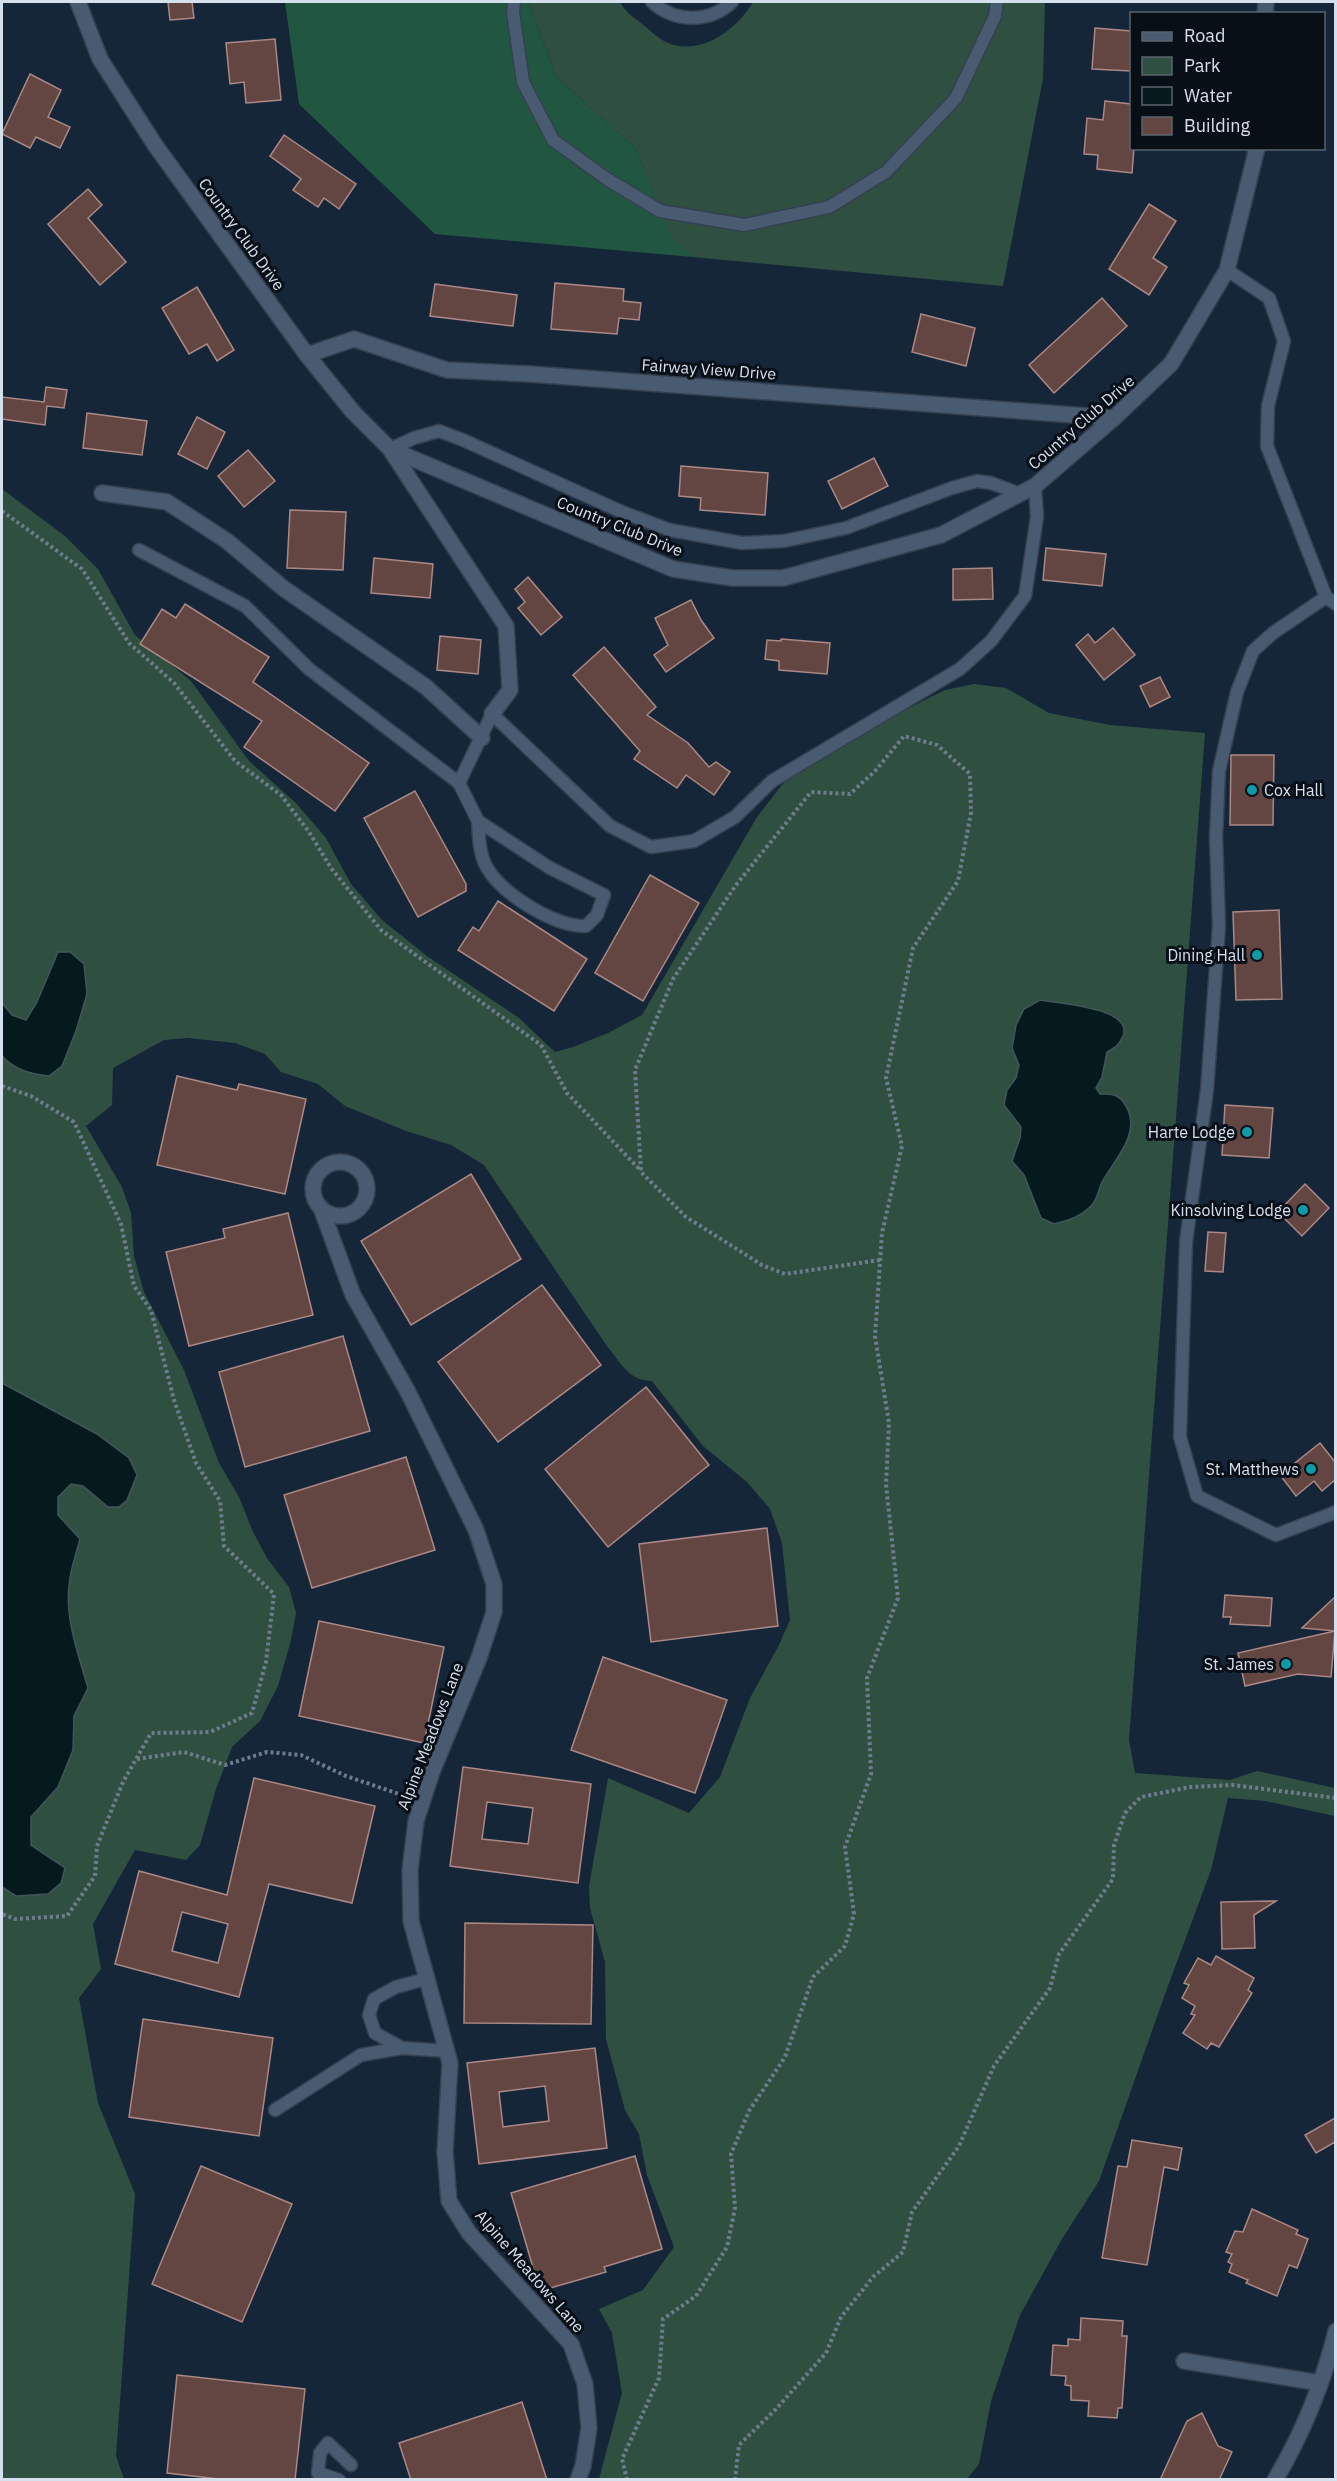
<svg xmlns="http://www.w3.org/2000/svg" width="1337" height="2481" viewBox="0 0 1337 2481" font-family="'IBM Plex Sans',sans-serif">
  <rect width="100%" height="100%" fill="#152639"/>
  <g fill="#2f5041">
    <path d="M528,2H620C626,13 636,19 646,27C652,32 658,38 664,41C698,59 737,30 753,2H1045L1043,78L1003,286L693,257L672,240L636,149L556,76Z"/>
    <path d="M2,489L65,536L98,569L135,635L191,681L249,761L296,803L326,838L351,884L382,920L427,956L519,1018L555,1052L573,1047L608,1033L642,1015L757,817L785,781L889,718L945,690L974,684L1006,688L1049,713L1110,725L1205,733L1129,1740L1135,1773L1230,1780L1257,1771L1335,1788V1816L1265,1801L1228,1798L1211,1870L1165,1994L1099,2181L1062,2239L1020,2315L991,2401L979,2464L967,2479H599L622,2393L612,2333L599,2309L643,2290L674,2247L647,2175L639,2134L625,2110L606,2039L605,1962L590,1908L589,1886L608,1778L689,1813L720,1777L750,1698L779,1645L790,1620L782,1543L770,1509L747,1482L703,1446L652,1381C629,1381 621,1363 607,1346L484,1165L451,1145L406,1131L345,1106L318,1084L281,1072L265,1054L235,1043L188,1038L164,1040L113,1068L112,1105L86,1126L122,1187L131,1213L134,1256L144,1292L184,1370L219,1463L239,1497L253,1532L267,1558L289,1587L296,1613L291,1640L278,1686L260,1721L232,1747L216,1789L200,1845L186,1860L135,1850L93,1924L101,1969L79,1998L98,2103L135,2194L116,2456L124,2479H2Z"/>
  </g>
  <polygon fill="#215740" points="285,2 528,2 556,76 636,149 672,239 693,257 435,234 299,104"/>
  <g fill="#051a1c" stroke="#43555b" stroke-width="1.5">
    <path d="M58,952H70L84,964L87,994L76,1031L62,1066L49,1076C30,1074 15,1070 2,1056V1003L12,1015L26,1020L37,1002Z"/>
    <path d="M1040,1000C1058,1003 1134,1008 1123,1036C1119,1045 1116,1047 1107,1052L1102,1077L1096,1088L1100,1094C1113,1094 1119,1094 1126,1106C1142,1133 1114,1160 1102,1182C1098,1190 1098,1199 1091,1206C1080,1217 1069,1220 1054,1224L1041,1218L1024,1175L1012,1161L1020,1138L1021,1127L1004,1105L1007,1090L1016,1078L1019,1065L1012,1048L1016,1025L1024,1009Z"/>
    <path d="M2,1383L97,1434L129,1458L137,1475L127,1500L119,1507H108L83,1486L71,1484L58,1497V1515L80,1539C76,1554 70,1570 69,1586C65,1619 79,1657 88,1688L74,1716L73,1750L58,1787L31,1817V1845L65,1868L61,1883L48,1894L16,1896L2,1887Z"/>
  </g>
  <g fill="#634542" stroke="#ab8885" stroke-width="1.5" fill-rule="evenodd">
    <polygon points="168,2 192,2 194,18 170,20"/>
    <polygon points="1095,28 1131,31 1131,71 1092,69"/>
    <polygon points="275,39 281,100 246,103 244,82 230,84 226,43"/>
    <polygon points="30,74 61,90 48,117 70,127 60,148 36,137 30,148 2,134"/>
    <polygon points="1105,101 1131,104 1131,148 1134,148 1132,173 1097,169 1098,155 1084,154 1087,118 1103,120"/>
    <polygon points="284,135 356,184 339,209 324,198 318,207 293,190 301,179 270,156"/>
    <polygon points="88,189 102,205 88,218 126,262 100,285 48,224"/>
    <polygon points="1149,204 1176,221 1153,258 1167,267 1149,295 1109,269"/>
    <polygon points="555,283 624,289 623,301 641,303 639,320 619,318 617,334 551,329"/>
    <polygon points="435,284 517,295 513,326 430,316"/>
    <polygon points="197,287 234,350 217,361 207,344 189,354 162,308"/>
    <polygon points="1102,298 1127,326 1054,393 1029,365"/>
    <polygon points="921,314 975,328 966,366 912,352"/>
    <polygon points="46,387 67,390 64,408 47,406 45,425 2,419 2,397 44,402"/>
    <polygon points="87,413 147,421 142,455 83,448"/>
    <polygon points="197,417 225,432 207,469 178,454"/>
    <polygon points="248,450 275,481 244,507 218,476"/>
    <polygon points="874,458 888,486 842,509 828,481"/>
    <polygon points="681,466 768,473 765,515 700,510 701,498 679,496"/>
    <polygon points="290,510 346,512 343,570 287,568"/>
    <polygon points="1046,548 1106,554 1102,586 1043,580"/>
    <polygon points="374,558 433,564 430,598 371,593"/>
    <polygon points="992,568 993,599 953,600 953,569"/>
    <polygon points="528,577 562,617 541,635 518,608 525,602 515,589"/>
    <polygon points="691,600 701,620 714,638 666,672 654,655 668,645 655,618"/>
    <polygon points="185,604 269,657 253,682 369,763 335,811 244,747 262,721 140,644 162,609 176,618"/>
    <polygon points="1113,628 1135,655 1104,680 1076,645 1088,634 1095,643"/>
    <polygon points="440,636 481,640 478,674 437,670"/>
    <polygon points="781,639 830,643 827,674 779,670 779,661 765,659 767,640 781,641"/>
    <polygon points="604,647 656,707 647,715 688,743 709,767 716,762 730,772 714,795 686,775 677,788 634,759 640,751 573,675"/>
    <polygon points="1160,677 1170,697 1150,707 1140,686"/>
    <polygon points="1231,755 1274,755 1273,825 1230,825"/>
    <polygon points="415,791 466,884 466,891 418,917 364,818"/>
    <polygon points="650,875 699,903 643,1001 595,973"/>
    <polygon points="498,901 587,959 554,1011 458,950 473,927 479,931"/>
    <polygon points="1279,910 1282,999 1236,1000 1233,912"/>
    <polygon points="177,1076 237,1090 239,1084 306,1099 285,1194 157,1165"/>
    <polygon points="1225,1105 1273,1108 1269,1158 1222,1155"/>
    <polygon points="471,1174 521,1259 411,1325 361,1241"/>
    <polygon points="1305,1184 1329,1208 1302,1236 1278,1212"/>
    <polygon points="288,1213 313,1315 189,1346 166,1252 225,1238 223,1229"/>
    <polygon points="1208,1232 1226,1233 1223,1272 1205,1271"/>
    <polygon points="542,1285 601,1365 498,1442 438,1362"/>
    <polygon points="343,1336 370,1431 245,1467 219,1372"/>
    <polygon points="646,1387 709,1465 608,1547 545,1469"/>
    <polygon points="1320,1443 1335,1462 1335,1480 1322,1491 1314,1481 1296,1496 1280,1475"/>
    <polygon points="406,1457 435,1550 312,1588 284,1495"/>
    <polygon points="767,1528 778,1626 651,1642 639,1544"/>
    <polygon points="1225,1595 1272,1598 1270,1626 1230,1624 1231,1617 1223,1617"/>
    <polygon points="1335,1597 1335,1631 1302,1628"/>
    <polygon points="319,1621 444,1647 424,1743 299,1716"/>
    <polygon points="1335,1631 1331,1677 1298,1674 1245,1686 1238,1653"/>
    <polygon points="603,1657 727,1700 695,1793 571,1750"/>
    <path d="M463,1767L591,1784L578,1883L450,1866ZM487,1802L533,1808L528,1844L482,1839Z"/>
    <path d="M254,1778L375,1806L352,1903L269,1884L239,1997L115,1964L139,1871L227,1895ZM182,1912L228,1924L218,1963L172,1951Z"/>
    <polygon points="1276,1901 1254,1915 1255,1948 1222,1949 1221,1902"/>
    <polygon points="465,1923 593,1925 591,2024 464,2023"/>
    <polygon points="1216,1956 1254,1978 1248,1990 1252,1993 1219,2047 1211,2043 1207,2049 1183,2033 1195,2015 1191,2014 1195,2006 1182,1998 1189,1985 1184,1983 1198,1958 1211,1965"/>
    <polygon points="143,2019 273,2038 259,2136 129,2117"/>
    <path d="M595,2048L607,2148L479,2164L467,2063ZM545,2086L549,2121L503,2127L499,2092Z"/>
    <polygon points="1335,2118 1335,2142 1316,2153 1305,2135"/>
    <polygon points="1132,2140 1182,2148 1178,2170 1164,2167 1147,2265 1102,2258 1118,2166 1127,2167"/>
    <polygon points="635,2156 662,2249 604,2267 606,2272 540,2291 511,2193"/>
    <polygon points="201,2166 292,2204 242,2322 152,2284"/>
    <polygon points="1252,2209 1298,2230 1296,2234 1308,2239 1297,2268 1289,2265 1277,2296 1246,2283 1248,2280 1229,2272 1232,2264 1228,2262 1232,2254 1226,2252 1235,2231 1243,2232"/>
    <polygon points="1081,2318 1123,2321 1122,2336 1127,2336 1122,2408 1118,2408 1117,2418 1088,2416 1089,2401 1071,2400 1071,2386 1065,2385 1066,2376 1051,2375 1053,2345 1068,2346 1068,2339 1080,2340"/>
    <polygon points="177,2375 305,2389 295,2480 227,2480 167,2473"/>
    <polygon points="522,2402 547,2480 411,2480 399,2443"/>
    <polygon points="1202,2413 1218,2446 1232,2452 1219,2480 1160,2480 1187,2421"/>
  </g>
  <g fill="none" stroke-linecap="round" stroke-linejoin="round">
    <g stroke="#354051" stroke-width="15">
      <g id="service">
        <polyline points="514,2 513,12 523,82 553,140 607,179 660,211 744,225 829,207 886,172 956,98 995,16 997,2"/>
        <path d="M652,2C674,22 709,24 732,2"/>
        <polyline points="1227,270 1269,298 1284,341 1268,406 1267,446 1326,597 1336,604"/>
        <polyline points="390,449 414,438 439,431 463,440 622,512 670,530 742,543 784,541 846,528 952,488 977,481 991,483 1020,494"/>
        <path d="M139,550L245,606L309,669L459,783L478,821L550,868L604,895L597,915L586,926C555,927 501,894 486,866C479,853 479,836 478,821"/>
        <polyline points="1326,597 1273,633 1253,651 1237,692 1219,771 1216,837 1219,926 1207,1090 1186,1242 1180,1437 1197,1496 1276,1535 1336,1512"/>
        <polyline points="459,783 492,714 610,826 651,847 694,841 735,817 772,781 960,669 991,641 1025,596 1037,517 1035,486"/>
        <polyline points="402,2048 375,2033 369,2015 374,1999 396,1987 426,1979"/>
        <polyline points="275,2110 361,2055 402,2048 448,2051"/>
        <polyline points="339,2480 318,2473 320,2453 328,2443 351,2465"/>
      </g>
    </g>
    <g stroke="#354051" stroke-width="18">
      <g id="minor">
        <polyline points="78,2 100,59 155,145 307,355 353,412 390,449 673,569 732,578 783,578 941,535 1035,486 1114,418 1171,364 1227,270 1257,148"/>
        <polyline points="1265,14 1266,2"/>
        <polyline points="307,355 354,339 447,370 530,374 1114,418"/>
        <polyline points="390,449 506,626 510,690 492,714"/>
        <polyline points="102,493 167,502 227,541 283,588 426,687 482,738"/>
        <circle cx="340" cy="1189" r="27"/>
        <polyline points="321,1208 353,1295 408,1392 476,1530 494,1584 494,1612 479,1658 432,1772 416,1821 410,1870 411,1921 450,2063 445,2152 449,2201 469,2233 571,2344 585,2384 589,2428 583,2466 578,2480"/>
        <polyline points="1184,2361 1320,2383"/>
        <path d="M1275,2480C1303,2433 1323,2383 1336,2331"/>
      </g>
    </g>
    <g stroke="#6e7c8d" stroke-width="4" stroke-dasharray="3 3" stroke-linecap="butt">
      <polyline points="2,511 82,569 129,643 174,683 235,761 281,795 309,832 331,868 381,930 541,1045 567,1093 641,1171"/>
      <polyline points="2,1086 31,1096 74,1122 121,1224 134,1286 151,1310 174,1400 196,1463 220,1501 224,1546 274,1594 266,1662 252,1713 210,1732 151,1733 123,1782 97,1846 95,1876 67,1916 15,1919 2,1914"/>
      <polyline points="137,1759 184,1752 225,1765 267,1752 301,1755 346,1776 408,1797"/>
      <polyline points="627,2480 622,2459 659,2378 663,2319 696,2296 727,2247 735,2208 731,2154 749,2111 785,2057 813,1977 845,1946 854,1914 845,1847 871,1774 867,1678 898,1598 886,1484 889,1423 875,1336 882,1233 902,1146 886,1078 913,948 958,881 971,813 970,774 937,745 904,736 875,771 850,794 811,792 736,885 673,979 635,1070 641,1172 686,1217 762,1265 785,1274 880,1260"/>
      <polyline points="735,2480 739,2445 777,2408 826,2353 841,2317 873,2277 903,2252 912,2212 959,2146 994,2066 1050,1988 1059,1954 1113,1879 1114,1845 1125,1813 1141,1797 1190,1787 1233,1785 1336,1798"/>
    </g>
    <use href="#service" stroke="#485b71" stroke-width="12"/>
    <use href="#minor" stroke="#485b71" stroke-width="15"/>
  </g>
  <g fill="#0f9aa8" stroke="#080f17" stroke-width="2">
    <circle cx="1252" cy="790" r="6"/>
    <circle cx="1257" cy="955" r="6"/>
    <circle cx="1247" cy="1132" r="6"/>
    <circle cx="1303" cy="1210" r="6"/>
    <circle cx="1311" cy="1469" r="6"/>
    <circle cx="1286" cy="1664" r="6"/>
  </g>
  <g text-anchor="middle" stroke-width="6" stroke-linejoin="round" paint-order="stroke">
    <g font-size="16" fill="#d5e0ed" stroke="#080f17">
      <text transform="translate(242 234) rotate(54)" y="6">Country Club Drive</text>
      <text transform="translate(709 369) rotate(4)" y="6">Fairway View Drive</text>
      <text transform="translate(1081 422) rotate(-41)" y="6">Country Club Drive</text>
      <text transform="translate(620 526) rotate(22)" y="6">Country Club Drive</text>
      <text transform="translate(430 1736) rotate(-69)" y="6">Alpine Meadows Lane</text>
      <text transform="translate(530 2271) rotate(49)" y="6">Alpine Meadows Lane</text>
    </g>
    <g font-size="16" fill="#d5e0ed" stroke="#080f17" text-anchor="end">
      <text x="1264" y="796" text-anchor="start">Cox Hall</text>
      <text x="1245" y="961">Dining Hall</text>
      <text x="1235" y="1138">Harte Lodge</text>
      <text x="1291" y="1216">Kinsolving Lodge</text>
      <text x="1299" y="1475">St. Matthews</text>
      <text x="1274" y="1670">St. James</text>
    </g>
  </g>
  <rect width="1337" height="2481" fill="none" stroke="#d5e0ed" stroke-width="6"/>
  <rect x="1130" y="12" width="195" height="138" fill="#080f17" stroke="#5a636d" stroke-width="1.5"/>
  <rect x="1142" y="32" width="30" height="9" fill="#485b71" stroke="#5a636d" stroke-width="1.5"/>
  <text x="1184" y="42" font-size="18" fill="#d5e0ed">Road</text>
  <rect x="1142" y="57" width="30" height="18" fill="#2f5041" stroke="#5a636d" stroke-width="1.5"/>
  <text x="1184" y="72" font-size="18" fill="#d5e0ed">Park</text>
  <rect x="1142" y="87" width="30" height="18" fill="#051a1c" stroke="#5a636d" stroke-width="1.5"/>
  <text x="1184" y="102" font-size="18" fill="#d5e0ed">Water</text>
  <rect x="1142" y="117" width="30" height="18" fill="#634542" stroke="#5a636d" stroke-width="1.5"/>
  <text x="1184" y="132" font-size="18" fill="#d5e0ed">Building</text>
</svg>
